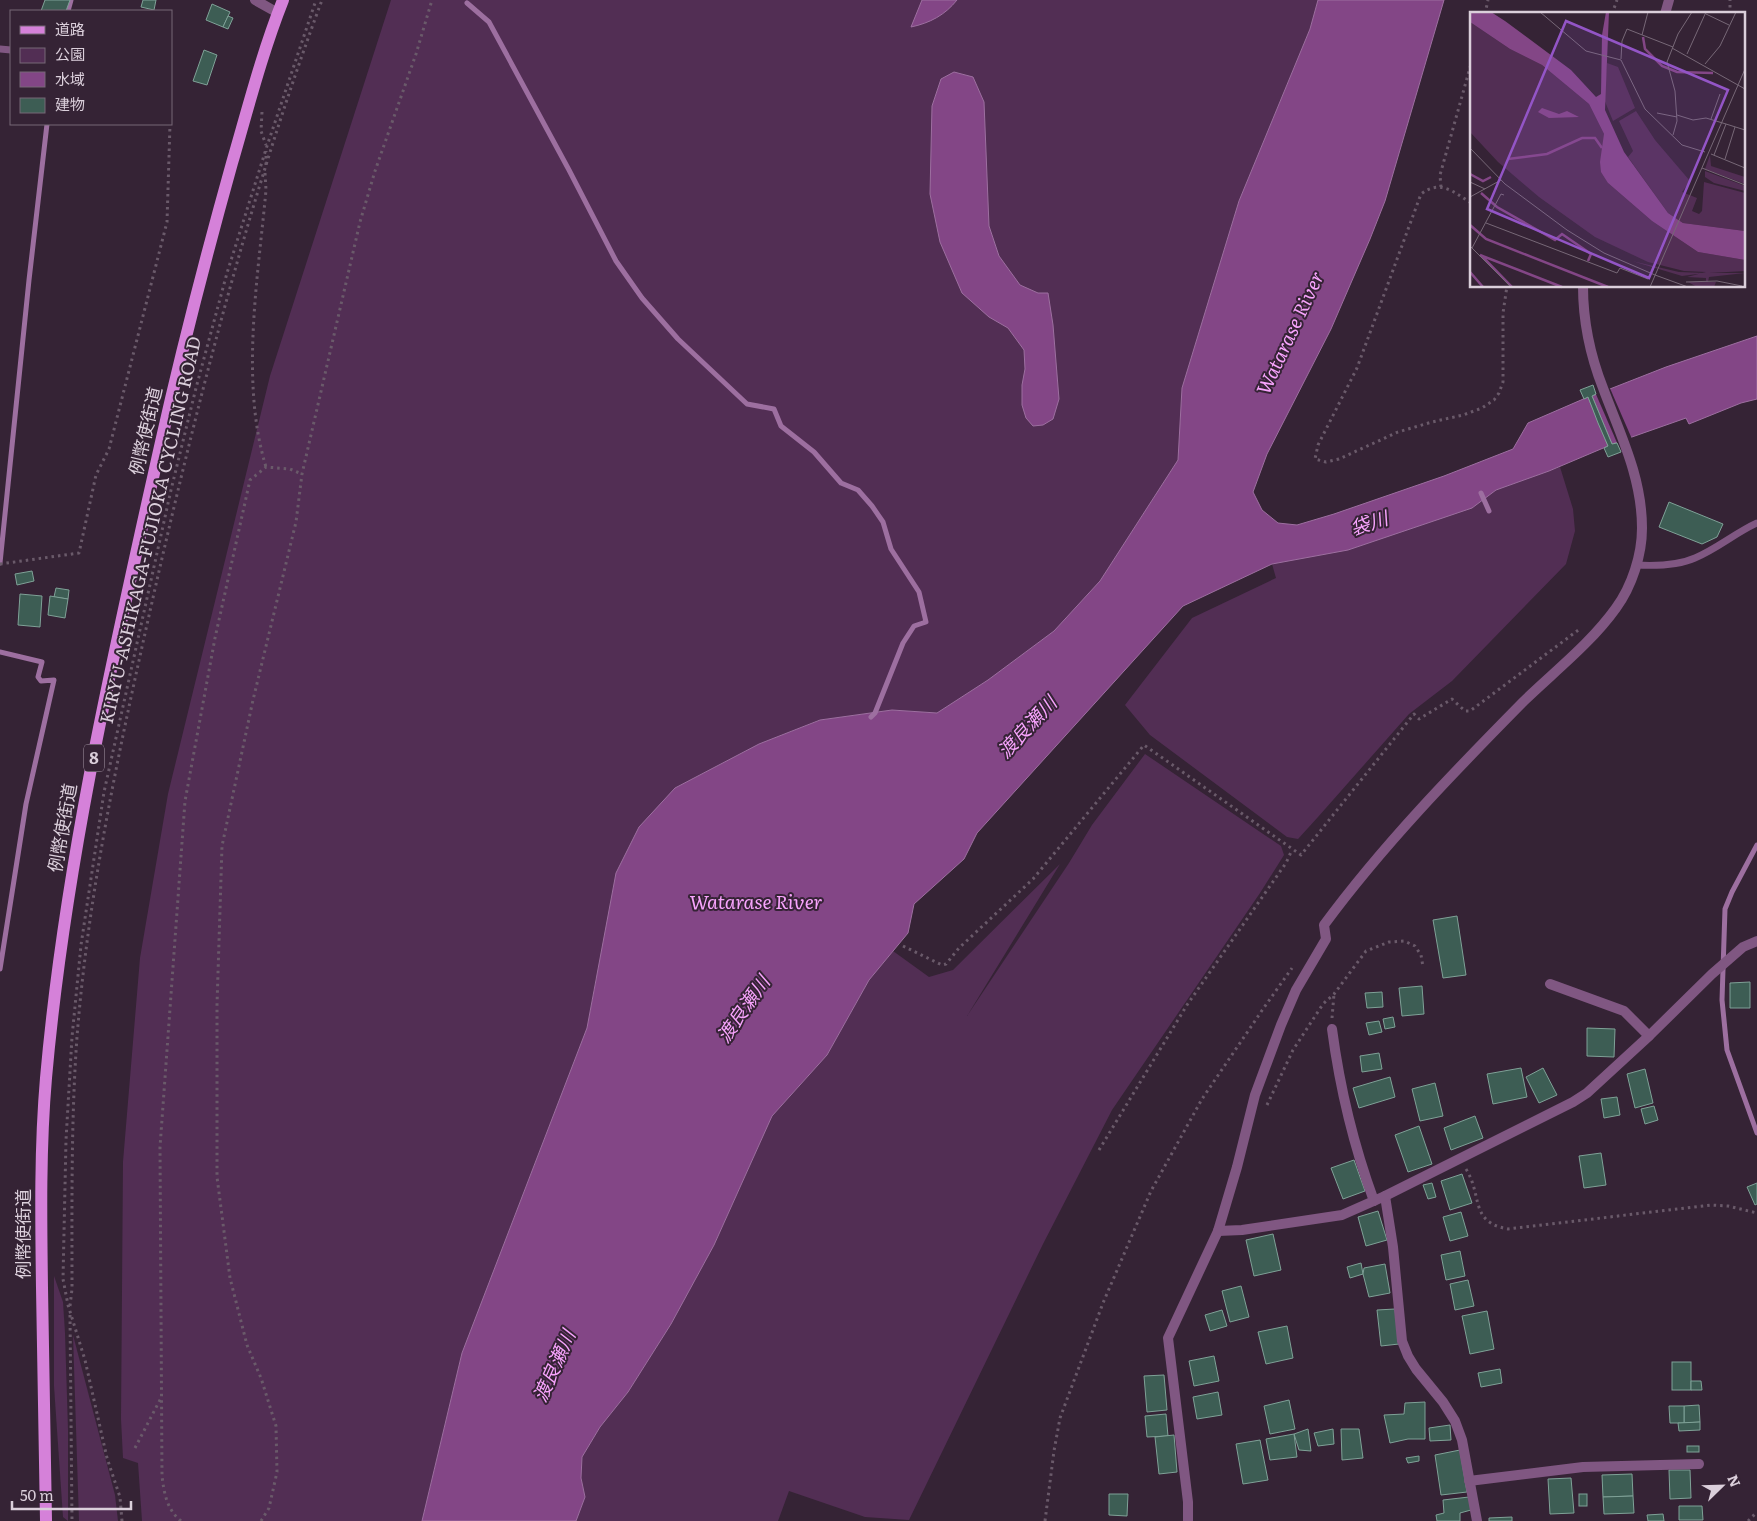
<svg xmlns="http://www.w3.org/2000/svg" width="1757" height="1521" viewBox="0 0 1757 1521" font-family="Literata,'Noto Sans JP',serif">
  <rect width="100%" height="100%" fill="#352335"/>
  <g fill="#522e54">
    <polygon points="391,0 1318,0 1310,29 1239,201 1182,388 1178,460 1100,581 1054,631 988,680 937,713 892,710 819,720 759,744 675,788 596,978 587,1028 462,1353 422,1521 142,1521 138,1463 123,1458 121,1419 123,1162 140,958 168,794 270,376"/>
    <polygon points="1560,467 1573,509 1575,531 1566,564 1452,681 1409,714 1318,817 1298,839 1287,837 1150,735 1125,705 1192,618 1276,578 1272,564 1348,549 1471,508 1496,490"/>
    <polygon points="1145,754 1281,846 1284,855 1260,893 1112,1110 1043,1244 909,1520 865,1517 789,1491 778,1521 576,1521 585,1497 581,1478 582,1457 600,1427 628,1392 671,1324 714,1245 772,1116 827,1055 869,980 893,951 929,977 953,970 1060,864 967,1016 1069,863 1092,825"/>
    <polygon points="54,1276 63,1302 65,1333 68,1430 68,1521 63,1517 54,1386"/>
    <polygon points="73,1335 115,1495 118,1521 79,1521"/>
  </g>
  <g fill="#834686" stroke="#9d6fa0">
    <path d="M922,0H957C945,15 930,23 911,27Z"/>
    <polygon points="1318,0 1444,0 1385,201 1370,239 1331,329 1267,454 1253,492 1262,510 1278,523 1297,525 1334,514 1444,476 1513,449 1528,423 1588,397 1608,446 1549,471 1496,490 1472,508 1348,550 1272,564 1183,606 977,833 964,859 914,904 908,933 869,980 827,1055 772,1116 714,1245 671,1324 628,1392 600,1427 582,1457 581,1478 585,1497 576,1521 422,1521 462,1353 587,1028 616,873 639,827 675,788 759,744 820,720 892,710 937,713 988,680 1054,631 1100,581 1178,460 1182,388 1239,201 1310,29"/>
    <polygon points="954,72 973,77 984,102 989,226 999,256 1020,285 1038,293 1048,293 1053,325 1059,399 1053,419 1043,425 1033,426 1026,418 1022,405 1022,385 1025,369 1024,350 1008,328 989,317 962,293 940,242 930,194 932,106 941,79"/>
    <polygon points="1757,336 1757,399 1741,403 1689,424 1686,418 1612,444 1592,396 1666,367"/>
  </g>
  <polygon fill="#352335" points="1609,386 1632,439 1618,445 1595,392"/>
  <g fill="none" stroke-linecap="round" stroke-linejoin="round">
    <g stroke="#9d6fa0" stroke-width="5">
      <polyline points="467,3 489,22 569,170 616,261 642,298 678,339 747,404 774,409 781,426 814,452 841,483 858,490 872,506 883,522 891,549 919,592 926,622 914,626 903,643 875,713 871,717"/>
      <polyline points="68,11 71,0"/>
      <polyline points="1481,493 1489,511"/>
      <polyline points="0,563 29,280 47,124"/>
      <polyline points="0,652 42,662 38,677 41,681 54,680 26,804 0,969"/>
      <polyline points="1757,845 1732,892 1725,909 1722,1000 1727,1050 1757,1133"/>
    </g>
  </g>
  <g fill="#3d5d54" stroke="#7fa197">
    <polygon points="45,0 70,0 66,11 41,11"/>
    <polygon points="143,0 156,0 154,10 141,7"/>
    <polygon points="212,4 230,12 223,27 206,20"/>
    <polygon points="228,16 233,18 228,29 223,27"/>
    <polygon points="204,50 217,55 207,85 193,81"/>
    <polygon points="1593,385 1596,394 1592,396 1612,444 1617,443 1621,452 1608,457 1604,448 1608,446 1598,423 1588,397 1584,399 1580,390"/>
    <polygon points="1669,502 1723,524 1717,537 1702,544 1659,527"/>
    <polygon points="32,571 34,581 17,585 15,574"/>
    <polygon points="56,588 69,590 68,599 54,597"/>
    <polygon points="20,594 42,596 40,627 18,625"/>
    <polygon points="50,596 68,599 65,618 48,615"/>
    <polygon points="1457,916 1466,975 1443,978 1433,920"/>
    <polygon points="1750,982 1750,1008 1730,1008 1730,983"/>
    <polygon points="1422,986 1424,1014 1402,1016 1399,988"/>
    <polygon points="1382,992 1383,1007 1367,1008 1365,993"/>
    <polygon points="1393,1017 1395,1027 1385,1029 1383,1019"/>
    <polygon points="1379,1021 1382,1032 1369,1035 1366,1023"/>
    <polygon points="1587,1028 1615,1029 1614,1057 1587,1056"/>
    <polygon points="1379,1053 1382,1069 1362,1072 1360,1056"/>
    <polygon points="1521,1068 1527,1097 1493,1104 1487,1074"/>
    <polygon points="1543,1068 1557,1095 1539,1103 1526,1077"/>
    <polygon points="1645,1069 1653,1103 1635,1108 1627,1074"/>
    <polygon points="1390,1077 1395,1097 1359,1108 1353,1088"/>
    <polygon points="1435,1083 1443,1116 1420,1121 1412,1089"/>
    <polygon points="1617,1097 1620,1115 1604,1118 1601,1099"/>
    <polygon points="1654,1106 1658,1120 1645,1124 1641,1109"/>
    <polygon points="1475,1116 1483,1138 1451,1150 1444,1128"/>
    <polygon points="1419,1126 1432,1164 1408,1172 1395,1135"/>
    <polygon points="1601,1153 1606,1185 1584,1188 1579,1156"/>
    <polygon points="1354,1160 1365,1191 1343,1199 1331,1168"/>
    <polygon points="1462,1174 1472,1203 1450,1210 1441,1181"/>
    <polygon points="1432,1183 1436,1197 1428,1199 1423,1185"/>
    <polygon points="1757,1183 1757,1204 1755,1205 1747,1187"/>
    <polygon points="1378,1211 1387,1240 1366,1246 1358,1217"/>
    <polygon points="1461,1212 1468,1236 1450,1241 1443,1217"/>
    <polygon points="1273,1234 1281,1270 1254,1276 1246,1240"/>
    <polygon points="1460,1251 1465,1276 1446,1280 1441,1255"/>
    <polygon points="1361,1263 1363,1274 1350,1278 1347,1267"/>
    <polygon points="1385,1264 1390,1293 1369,1297 1363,1274 1364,1268"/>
    <polygon points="1468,1280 1474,1306 1455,1310 1450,1284"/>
    <polygon points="1241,1286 1249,1317 1230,1322 1222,1291"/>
    <polygon points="1395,1309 1399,1344 1381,1346 1377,1310"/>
    <polygon points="1222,1310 1227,1326 1210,1331 1205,1315"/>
    <polygon points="1487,1311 1494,1349 1470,1354 1462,1316"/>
    <polygon points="1287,1326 1293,1358 1266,1364 1258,1332"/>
    <polygon points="1214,1356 1219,1381 1194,1386 1189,1361"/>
    <rect x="1672" y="1362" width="19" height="28"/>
    <polygon points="1500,1369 1502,1383 1481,1387 1478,1373"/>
    <polygon points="1164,1375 1167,1410 1147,1412 1144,1376"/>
    <polygon points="1691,1381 1701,1381 1702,1390 1691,1390"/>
    <polygon points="1218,1392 1222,1415 1197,1419 1193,1397"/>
    <polygon points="1289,1400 1295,1429 1270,1434 1264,1406"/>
    <polygon points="1425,1402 1425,1439 1408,1439 1390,1443 1384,1415 1404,1414 1405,1403"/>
    <polygon points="1699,1405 1700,1422 1684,1423 1684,1406"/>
    <polygon points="1669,1406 1684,1406 1684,1423 1670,1423"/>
    <polygon points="1166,1414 1168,1436 1147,1437 1145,1416"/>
    <polygon points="1700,1422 1700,1430 1679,1431 1678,1423"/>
    <polygon points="1450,1425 1451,1440 1430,1441 1429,1428"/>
    <polygon points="1308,1429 1311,1451 1299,1450 1294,1434"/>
    <polygon points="1333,1429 1334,1444 1318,1446 1314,1433"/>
    <polygon points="1341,1429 1359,1429 1363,1458 1342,1460"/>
    <polygon points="1294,1434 1297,1457 1270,1460 1266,1439"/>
    <polygon points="1174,1435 1177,1472 1159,1474 1155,1437"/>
    <polygon points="1260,1440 1268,1480 1243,1484 1236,1444"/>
    <rect x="1687" y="1446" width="12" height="6"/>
    <polygon points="1460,1450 1467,1492 1441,1495 1435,1455"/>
    <polygon points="1419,1456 1419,1461 1408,1463 1406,1458"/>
    <polygon points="1669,1470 1690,1470 1691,1498 1670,1499"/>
    <polygon points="1632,1474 1633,1496 1603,1497 1602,1475"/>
    <polygon points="1571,1478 1574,1513 1550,1514 1548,1479"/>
    <polygon points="1109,1494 1128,1494 1127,1516 1109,1515"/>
    <rect x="1579" y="1494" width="8" height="12"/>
    <polygon points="1633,1496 1634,1513 1604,1514 1603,1497"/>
    <polygon points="1469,1497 1471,1510 1460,1513 1460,1521 1437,1521 1436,1515 1444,1513 1443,1500"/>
    <polygon points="1679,1506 1702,1506 1703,1520 1679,1520"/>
    <polygon points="1663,1514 1664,1521 1648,1521 1647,1515"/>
    <polygon points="1512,1517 1512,1521 1489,1521 1489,1518"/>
  </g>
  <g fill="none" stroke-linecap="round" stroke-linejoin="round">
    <g stroke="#6a5a6a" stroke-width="3" stroke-dasharray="2.5 4" stroke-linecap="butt">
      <polyline points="1485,14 1488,0"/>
      <polyline points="1612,14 1617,0"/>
      <polyline points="1730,14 1730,0"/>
      <polyline points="262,112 261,131 266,145"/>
      <polyline points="266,165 266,151"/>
      <path d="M265,173L266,190C258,278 240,382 266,467"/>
      <polyline points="1441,187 1440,175 1471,64"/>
      <path d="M1471,203C1454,192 1440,179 1421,194L1357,368L1318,445L1315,459L1326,462L1339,459L1398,432L1432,422L1463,415L1482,408L1494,400L1499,393L1503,382V313L1507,286"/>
      <polyline points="0,564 79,553 96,475 109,449 167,222 170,124"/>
      <polyline points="903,946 942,965 946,964 959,948 1033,879 1144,745 1301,855 1414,714 1419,719 1452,699 1465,711 1470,711 1581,628"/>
      <polyline points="1332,1018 1334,994"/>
      <polyline points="1267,1105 1293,1050 1323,1004 1334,994 1366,951 1389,942 1404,941 1415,946 1421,955 1423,967"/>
      <polyline points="1099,1150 1187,1005 1286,863 1292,850"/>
      <path d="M1466,1169C1483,1196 1469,1222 1508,1229L1711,1205L1728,1206L1757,1213"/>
      <path d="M70,1306L72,1289C72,1205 71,1121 77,1037C89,883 123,731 157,580C202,384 252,189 322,0"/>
      <polyline points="70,1315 72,1521"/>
      <polyline points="135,1448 162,1396"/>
      <polyline points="122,1521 120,1497 107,1458 85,1360 68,1305 63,1279 66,1140 72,1037 81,945 104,792 171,490 196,388 227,273 267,146 316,0"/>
      <path d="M181,1521C167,1510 164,1493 162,1476L160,1147L185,801L215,638L250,480L266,467L290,469L302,474"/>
      <polyline points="261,1521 269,1508 277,1472 276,1426 261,1378 247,1345 230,1278 217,1177 217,1005 222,846 253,700 296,522 302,474 360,222 375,171 416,54 432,0"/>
      <polyline points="1045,1521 1054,1451 1060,1418 1103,1303 1151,1191 1202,1099 1263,1009 1292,968"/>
      <polyline points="1748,1521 1757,1512"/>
    </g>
    <g stroke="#805782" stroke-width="7">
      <polyline points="0,49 11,50"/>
      <path d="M1636,565C1655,566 1677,566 1695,558C1717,549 1735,533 1757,523"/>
    </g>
    <g stroke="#805782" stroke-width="10">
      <polyline points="1665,14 1669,0"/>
      <polyline points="1550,984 1624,1011 1649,1036"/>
      <path d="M1332,1029C1340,1089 1353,1144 1374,1201"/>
      <polyline points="1385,1196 1393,1247 1402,1341 1408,1356 1416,1369 1443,1402 1455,1421 1462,1440 1477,1521"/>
      <polyline points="1218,1231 1242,1230 1342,1215 1385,1196 1573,1102 1587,1093 1649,1036 1712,974 1743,947 1757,941"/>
      <polyline points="1469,1481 1583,1467 1699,1464"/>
      <path d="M1188,1521V1502L1168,1338L1218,1231L1237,1167L1255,1095L1281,1025L1296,990L1326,939L1324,925C1383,845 1454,772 1524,701C1555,671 1591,643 1616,608C1632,586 1642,555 1642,528C1642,477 1620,434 1603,388C1590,355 1583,321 1583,286"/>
    </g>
    <polyline stroke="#805782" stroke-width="10" points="255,0 278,13"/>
    <path stroke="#d581d9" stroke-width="12" d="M46,1521C45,1443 43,1365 42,1288C41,1217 40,1147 46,1078C65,863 114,652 161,442C182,349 206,256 232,163C248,108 262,53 283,0"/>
  </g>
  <g text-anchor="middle" stroke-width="4" stroke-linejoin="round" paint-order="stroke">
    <rect fill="#352335" stroke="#a99ba9" stroke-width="1" x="84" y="744.5" width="20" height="27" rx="4"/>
    <g font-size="16" font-weight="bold" fill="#dbcfdb">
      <text x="94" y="764">8</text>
    </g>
    <g font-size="18" fill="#dbcfdb" stroke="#352335">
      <text transform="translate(146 431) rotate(-77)" y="6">例幣使街道</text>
      <text transform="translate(151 530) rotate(-77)" y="6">KIRYU-ASHIKAGA-FUJIOKA CYCLING ROAD</text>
      <text transform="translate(63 828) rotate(-80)" y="6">例幣使街道</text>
      <text transform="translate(24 1234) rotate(-90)" y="6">例幣使街道</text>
    </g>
    <g font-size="19" font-style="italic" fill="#f8a4fd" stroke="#352335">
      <text transform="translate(1290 333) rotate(-65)" y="7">Watarase River</text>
      <text transform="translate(1369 523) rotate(-18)" y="7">袋川</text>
      <text transform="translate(1027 727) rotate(-47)" y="7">渡良瀬川</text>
      <text x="756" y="909">Watarase River</text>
      <text transform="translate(743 1009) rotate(-55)" y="7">渡良瀬川</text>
      <text transform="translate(554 1366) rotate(-66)" y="7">渡良瀬川</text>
    </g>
  </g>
  <g transform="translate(1470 12)">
    <rect width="275" height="275" fill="#352335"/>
    <path d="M0,10L40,37L72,53L119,92L134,122L138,171L182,209L228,240L275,248V259L239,261H275L239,265L238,270H246L244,275H227L218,270L236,269V266L217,265L236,260L214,259L178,250L125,225L69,185L28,150L0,120ZM137,51L148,55L165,96L143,109L134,87ZM166,99L185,128L220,169L212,180L227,186L222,199L229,202L232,199L234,170L275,181V219L213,211L198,201L158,145L163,139L149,109ZM240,143L241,154L275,165V172L235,157ZM235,159L275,174V179L244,171L235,165ZM162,249L209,260L235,261L212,264Z" fill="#522e54"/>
    <path d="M0,0H21L35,9L101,58L126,85L131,82L132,23L136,0H139L135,98L154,140L198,201L213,211L275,219V248L228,240L182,209L138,171L131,160L130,150L134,122L119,92L72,53L40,37L0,10ZM72,96L89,102L97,99L109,105L79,106L68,100Z" fill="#834686"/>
    <path fill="none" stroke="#834686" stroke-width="2.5" d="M173,25L175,37L192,54L207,60L243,61M38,147L77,142L112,126H125L132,136M0,162L13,169L21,165M11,181L27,195L85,228L92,222L121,242L118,249M0,213L16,227L138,275M10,243L92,275M12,244L42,275M0,260L13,275"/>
    <path fill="none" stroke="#776877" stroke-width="1" d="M70,0L116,39L151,48L175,97L212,133L235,140M236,2L259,13M172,23L178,0M202,36L275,77M217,42L236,0M151,47L152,29L157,17L203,35M235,52L250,34L266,0M187,101L207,105M207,103L223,108L236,106L256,112L244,143M241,107L250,82M256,112L275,118M203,123L207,109L205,79L197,50L208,22L222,0M0,136L35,172L97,218L134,241L185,263M241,142L275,156M255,147L265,115M232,156L275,173M0,170L15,177M0,185L31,168M16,211L147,261L150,256L178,267M0,234L41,275M2,236L31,182L34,183M185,263L218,275M216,270L247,269L272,274M180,275L275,57"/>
    <path fill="#9355c6" fill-opacity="0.15" stroke="#9355c6" stroke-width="2.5" d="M96,9L258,78L179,266L17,197Z"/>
    <rect width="275" height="275" fill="none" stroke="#dbcfdb" stroke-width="2.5"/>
  </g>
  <rect x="10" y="10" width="162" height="115" fill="#352335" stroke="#776877"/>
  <rect x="20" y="26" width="25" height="8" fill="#d581d9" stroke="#776877"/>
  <text x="55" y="35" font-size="15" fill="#dbcfdb">道路</text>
  <rect x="20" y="48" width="25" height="15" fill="#522e54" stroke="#776877"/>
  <text x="55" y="60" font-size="15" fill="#dbcfdb">公園</text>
  <rect x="20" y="72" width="25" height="15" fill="#834686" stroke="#776877"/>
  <text x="55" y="85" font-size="15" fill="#dbcfdb">水域</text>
  <rect x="20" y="98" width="25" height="15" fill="#3d5d54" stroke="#776877"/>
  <text x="55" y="110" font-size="15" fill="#dbcfdb">建物</text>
  <g transform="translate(1722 1486) rotate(67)" stroke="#352335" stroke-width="4" paint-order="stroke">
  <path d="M0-4L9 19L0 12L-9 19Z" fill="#dbcfdb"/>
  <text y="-8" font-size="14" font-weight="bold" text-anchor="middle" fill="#dbcfdb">N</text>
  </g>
  <path d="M12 1501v8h119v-8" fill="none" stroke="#dbcfdb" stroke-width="2.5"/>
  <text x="20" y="1501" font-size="15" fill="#dbcfdb" stroke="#352335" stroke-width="4" paint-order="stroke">50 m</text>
</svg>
